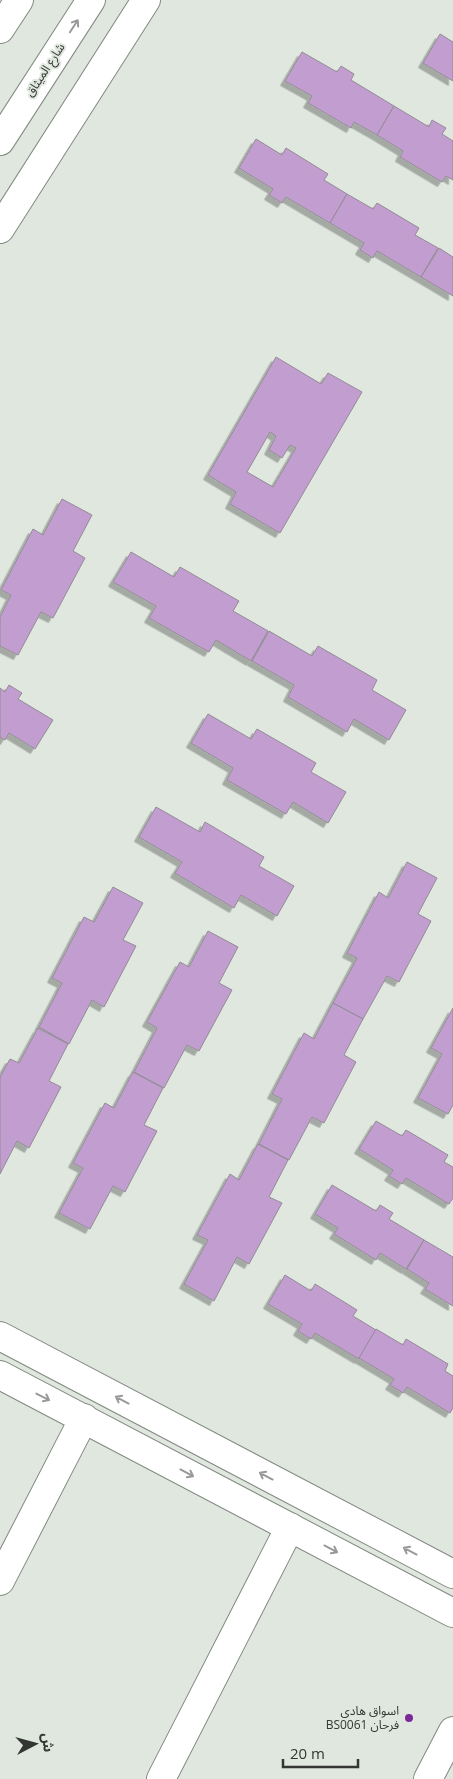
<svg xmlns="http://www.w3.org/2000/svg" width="453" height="1779" viewBox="0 0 453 1779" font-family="'Open Sans','Noto Sans Arabic',sans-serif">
  <defs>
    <filter id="shadow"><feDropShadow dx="-4.5" dy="4.5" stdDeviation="0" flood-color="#0004"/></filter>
  </defs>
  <rect width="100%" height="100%" fill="#dfe7de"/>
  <g fill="#c29dd0" stroke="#928b95" fill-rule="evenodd" filter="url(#shadow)">
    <polygon points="440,34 453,42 453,81 423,63"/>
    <polygon points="302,52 337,72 341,66 354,74 351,80 394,106 377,135 354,122 351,128 308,103 312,96 285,81"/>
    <polygon points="394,106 429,127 432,120 446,128 442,134 453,141 453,180 446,176 442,182 400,157 403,151 377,135"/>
    <polygon points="256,139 282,155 286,148 328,174 324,180 347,194 330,223 286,197 282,203 269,195 273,189 239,168"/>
    <polygon points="347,194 373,209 377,203 419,228 415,235 438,248 421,277 377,251 373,258 360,250 364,243 330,223"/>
    <polygon points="439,248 453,257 453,296 421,277"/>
    <path d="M276,357L321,384L328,373L362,392L280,533L230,504L236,492L208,475ZM270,432L276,436L269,450L282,458L290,445L296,448L273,487L247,472Z"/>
    <polygon points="62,499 92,515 73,551 85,558 53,618 41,612 18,655 0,646 0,617 11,595 1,590 33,529 43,535"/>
    <polygon points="131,552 174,577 180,567 239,601 233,611 268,631 251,661 216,640 209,652 149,618 156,606 113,582"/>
    <polygon points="269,631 312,656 318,646 377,680 372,690 406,710 389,740 354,719 347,732 288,697 294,685 252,661"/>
    <polygon points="9,685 22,693 18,699 53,720 35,749 9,733 5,740 0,737 0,688 5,692"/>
    <polygon points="208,714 251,739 257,729 316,763 311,772 346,792 328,823 293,802 286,814 227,780 233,768 191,743"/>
    <polygon points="156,807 200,832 205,822 264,857 259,866 294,886 277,916 241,895 234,908 175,873 182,862 139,837"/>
    <polygon points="407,862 437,878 418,914 431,921 399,982 387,976 363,1019 333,1003 357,958 347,953 379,892 388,898"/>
    <polygon points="113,887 143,903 123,940 136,946 104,1007 92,1000 69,1044 39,1027 62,983 52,978 84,917 94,922"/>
    <polygon points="208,931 238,947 219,983 232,990 199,1051 187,1045 164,1088 134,1072 157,1028 147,1022 180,962 189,967"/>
    <polygon points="333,1003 363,1019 344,1055 356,1062 324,1123 312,1117 289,1160 259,1144 282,1099 272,1094 304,1033 314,1039"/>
    <polygon points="453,1008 453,1105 448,1114 418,1098 442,1054 431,1048"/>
    <polygon points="38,1028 68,1044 49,1081 61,1087 29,1148 17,1141 0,1174 0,1077 10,1059 19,1063"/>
    <polygon points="133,1072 163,1088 144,1125 157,1131 125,1192 113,1186 90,1229 59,1213 83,1168 73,1163 105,1103 114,1108"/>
    <polygon points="376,1121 402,1136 406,1130 448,1155 444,1162 453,1167 453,1198 449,1204 406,1178 402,1184 389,1176 393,1170 359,1149"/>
    <polygon points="258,1144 288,1160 269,1197 282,1203 249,1264 237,1257 214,1301 184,1284 208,1240 197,1235 230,1174 239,1180"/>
    <polygon points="332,1185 376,1211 380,1205 393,1213 389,1219 424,1240 406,1269 380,1253 376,1260 334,1234 338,1228 315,1214"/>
    <polygon points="424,1240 453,1257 453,1306 425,1289 429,1283 407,1269"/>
    <polygon points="285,1275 311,1291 315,1284 357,1310 353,1316 376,1330 359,1359 315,1333 311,1339 298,1331 302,1324 268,1304"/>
    <polygon points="376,1329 403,1345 406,1339 448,1364 445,1371 453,1376 453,1408 450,1413 407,1387 403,1393 390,1385 394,1379 359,1358"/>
  </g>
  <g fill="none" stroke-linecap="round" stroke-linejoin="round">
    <g stroke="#818981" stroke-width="30">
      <g id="street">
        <polyline points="0,1581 84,1418"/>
        <polyline points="161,1779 290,1527"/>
        <polyline points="428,1779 453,1731"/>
      </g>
    </g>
    <g stroke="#818981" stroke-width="30">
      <g id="secondary">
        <polyline points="0,229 146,0"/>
        <polyline points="0,1336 453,1574"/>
        <polyline points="0,1375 453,1613"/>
      </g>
    </g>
    <g stroke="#818981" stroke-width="30">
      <g id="primary">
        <polyline points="0,29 19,0"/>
        <polyline points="0,141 91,0"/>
      </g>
    </g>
    <use href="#street" stroke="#fff" stroke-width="28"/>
    <use href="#secondary" stroke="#fff" stroke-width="28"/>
    <use href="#primary" stroke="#fff" stroke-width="28"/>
  </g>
  <defs><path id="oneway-shaft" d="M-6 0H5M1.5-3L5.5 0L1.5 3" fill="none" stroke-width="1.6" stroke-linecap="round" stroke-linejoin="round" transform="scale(1.25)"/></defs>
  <g stroke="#999a98">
    <use href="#oneway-shaft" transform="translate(74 26) rotate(-57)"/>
    <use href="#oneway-shaft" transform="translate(43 1397) rotate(27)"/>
    <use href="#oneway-shaft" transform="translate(122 1400) rotate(-152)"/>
    <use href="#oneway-shaft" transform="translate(187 1473) rotate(28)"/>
    <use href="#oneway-shaft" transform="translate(266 1476) rotate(-152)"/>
    <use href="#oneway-shaft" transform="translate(331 1549) rotate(28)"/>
    <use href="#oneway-shaft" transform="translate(410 1551) rotate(-152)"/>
  </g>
  <circle fill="#7c2897" stroke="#dfe7de" stroke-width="2" cx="409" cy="1718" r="5"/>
  <g text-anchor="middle" stroke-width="4" stroke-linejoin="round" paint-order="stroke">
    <g font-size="12" fill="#333632" stroke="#dfe7de">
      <text transform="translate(45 70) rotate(-57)" y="4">شارع الميثاق</text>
    </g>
    <g font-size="12" fill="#333632" stroke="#dfe7de" text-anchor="end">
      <text x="399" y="1715">اسواق هادي<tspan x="399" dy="14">BS0061 فرحان</tspan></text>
    </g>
  </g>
  <g transform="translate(35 1744) rotate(84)" stroke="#dfe7de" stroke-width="4" paint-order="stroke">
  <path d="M0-4L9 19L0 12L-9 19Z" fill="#333632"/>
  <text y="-8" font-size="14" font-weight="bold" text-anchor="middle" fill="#333632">ش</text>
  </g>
  <path d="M283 1759v8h75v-8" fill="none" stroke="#333632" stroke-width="2.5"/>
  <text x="290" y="1759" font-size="15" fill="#333632" stroke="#dfe7de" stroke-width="4" paint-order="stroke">20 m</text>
</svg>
